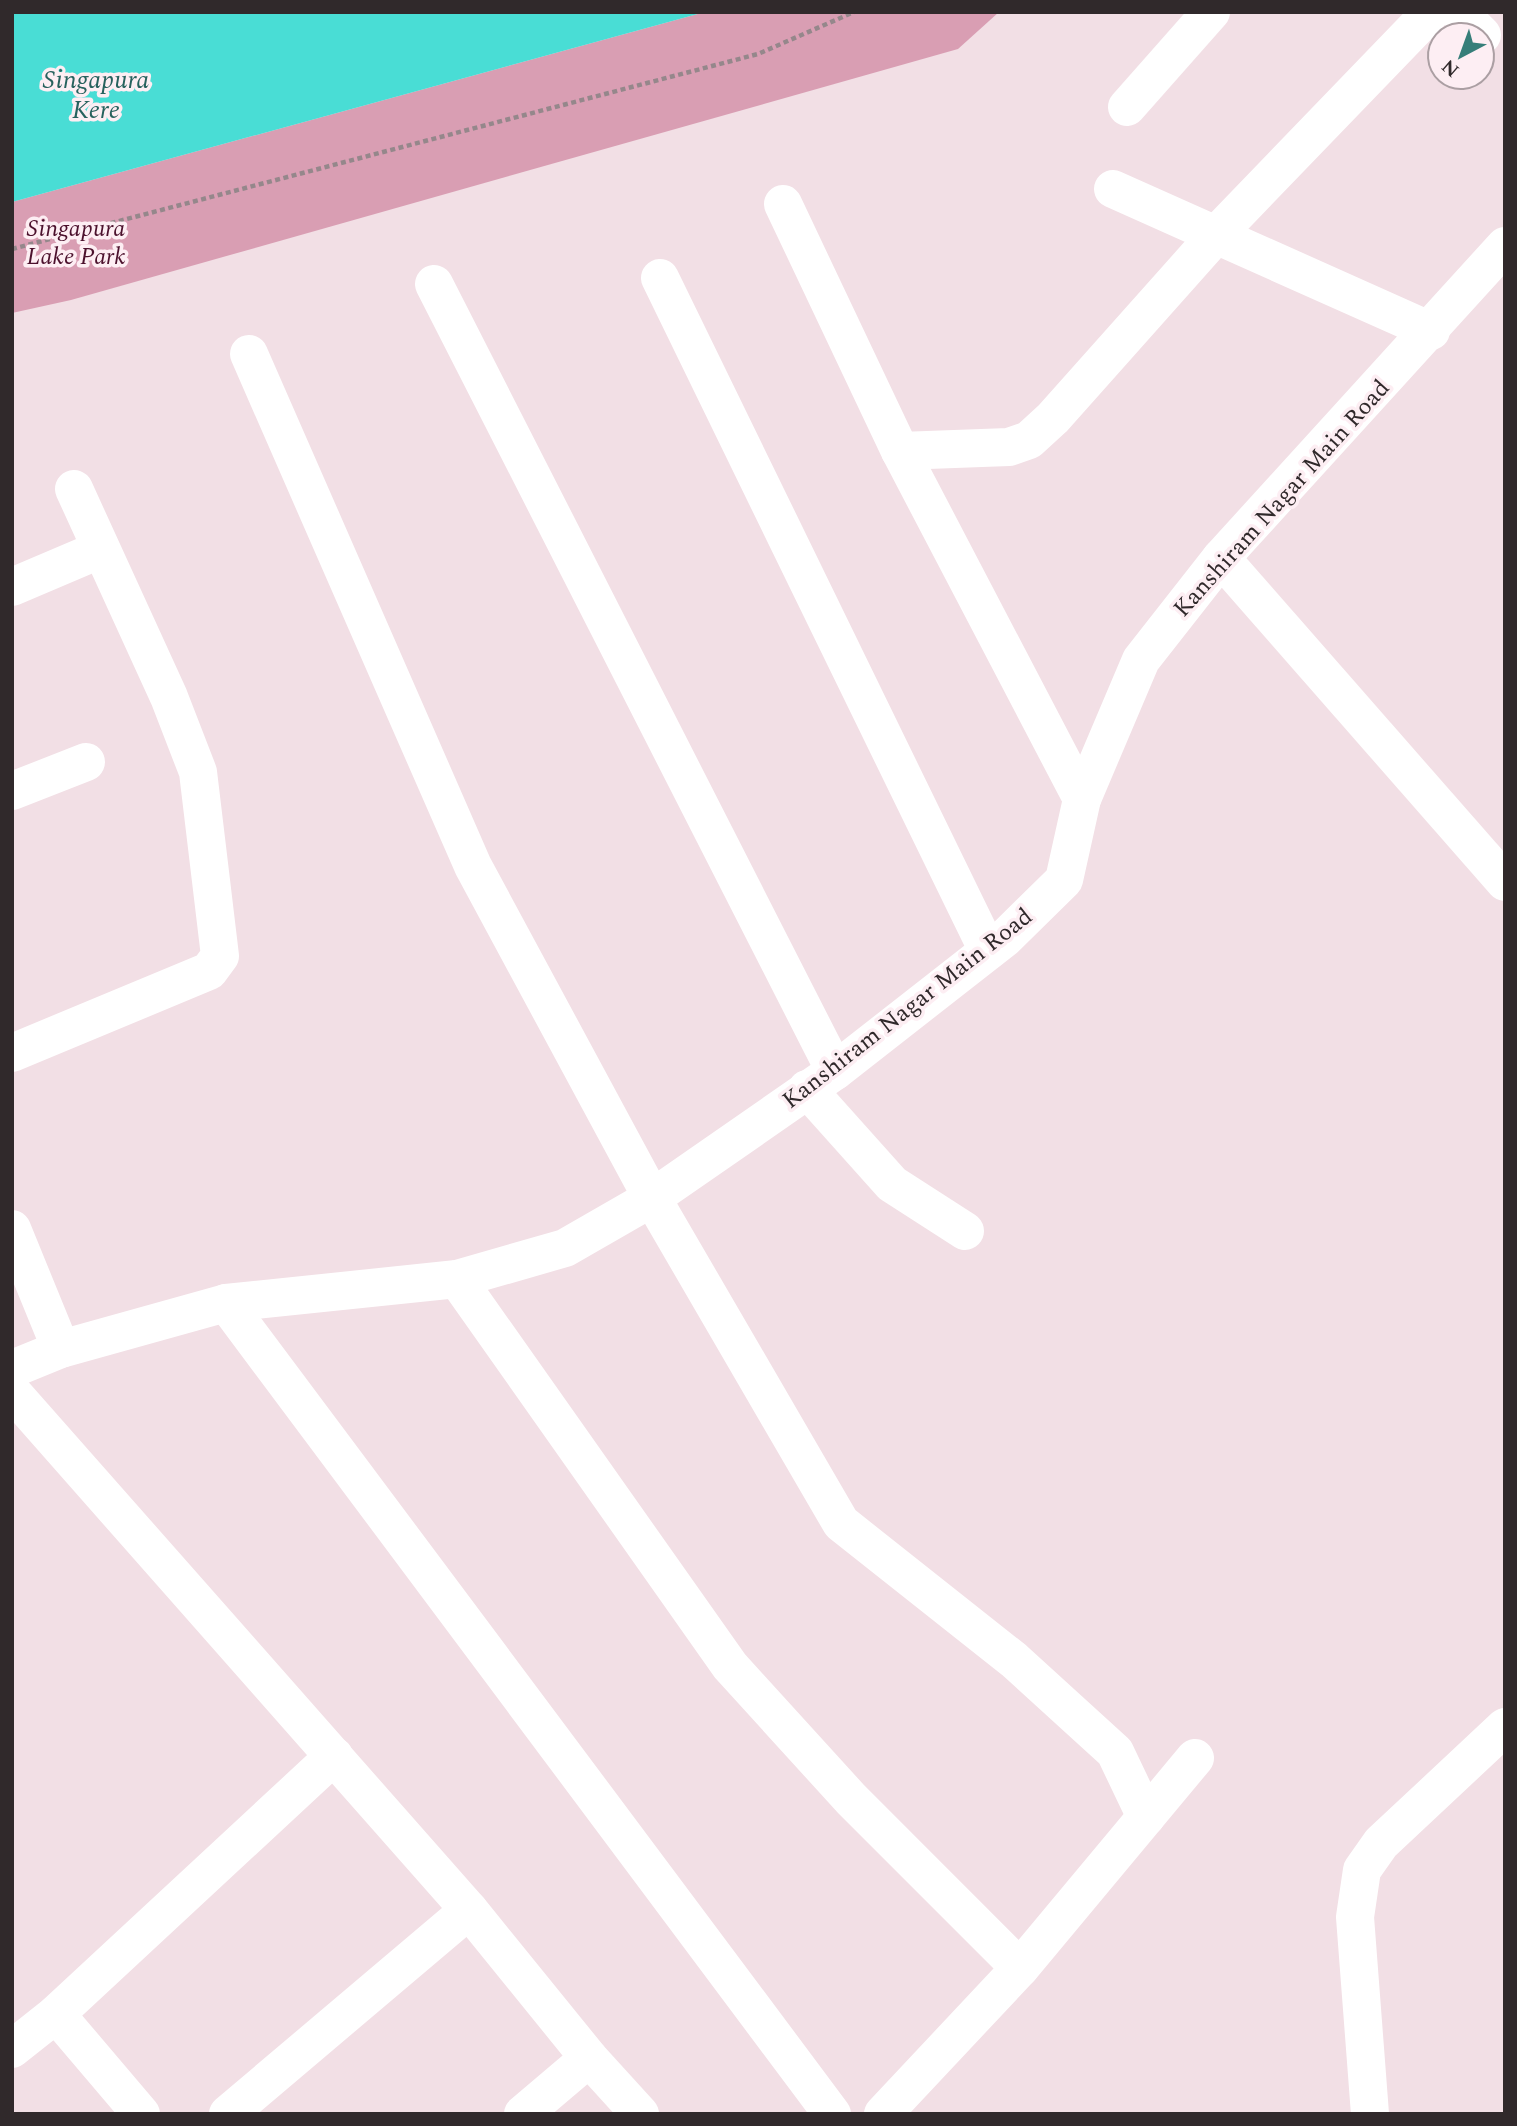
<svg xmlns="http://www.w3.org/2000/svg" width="1517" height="2126" viewBox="0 0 1517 2126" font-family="Spectral,serif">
  <rect width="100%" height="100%" fill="#f2dfe5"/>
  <polygon fill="#d99eb3" points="705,12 999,12 958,49 71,300 12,313 12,202"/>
  <polygon fill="#49ddd5" points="12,12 705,12 12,202"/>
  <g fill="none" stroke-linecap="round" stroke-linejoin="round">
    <polyline stroke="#95878b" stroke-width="4.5" stroke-dasharray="5 3.5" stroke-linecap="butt" points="12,249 758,54 854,12"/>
    <g stroke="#fff" stroke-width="38">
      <polyline points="1459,12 1482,35"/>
      <polyline points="1127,107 1211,12"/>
      <polyline points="1113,189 1431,331"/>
      <polyline points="783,204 900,451 1082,799"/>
      <polyline points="660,278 988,951"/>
      <polyline points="434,284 835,1071"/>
      <polyline points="249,354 473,866 652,1198 841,1523 1014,1660 1115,1752 1146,1817"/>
      <polyline points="900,451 1009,447 1029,440 1053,418 1216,235 1431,12"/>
      <polyline points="1221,558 1505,882"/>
      <polyline points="12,587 99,550"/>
      <polyline points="12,791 86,762"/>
      <polyline points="12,1053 209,971 220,956 198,772 169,697 74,489"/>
      <polyline points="807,1089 892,1184 965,1231"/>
      <polyline points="12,1229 61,1349"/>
      <polyline points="457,1279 730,1666 851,1799 1020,1968 883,2114"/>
      <polyline points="226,1303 832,2114"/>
      <polyline points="12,1369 61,1349 226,1303 457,1279 565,1248 652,1198 835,1071 1005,938 1064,880 1082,799 1141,660 1221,558 1505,246"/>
      <polyline points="12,1392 469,1910 589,2058 523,2114"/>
      <polyline points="1020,1968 1195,1758"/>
      <polyline points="56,2014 334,1756"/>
      <polyline points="12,2049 56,2014 141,2114"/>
      <polyline points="589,2058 640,2114"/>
      <polyline points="228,2114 469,1910"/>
      <polyline points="1370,2114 1355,1917 1362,1870 1381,1843 1505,1727"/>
    </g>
  </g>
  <g text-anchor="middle" stroke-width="7" stroke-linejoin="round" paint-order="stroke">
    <g font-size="24" font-style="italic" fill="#4c112d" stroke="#fdeef3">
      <text x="76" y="236">Singapura<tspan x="76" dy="28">Lake Park</tspan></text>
    </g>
    <g font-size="24" fill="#30292b" stroke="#fdeef3">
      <text transform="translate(1281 498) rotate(-48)" y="8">Kanshiram Nagar Main Road</text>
      <text transform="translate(907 1008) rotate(-38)" y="8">Kanshiram Nagar Main Road</text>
    </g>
    <g font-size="26" font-style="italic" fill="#27625e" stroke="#fdeef3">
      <text x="96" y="88">Singapura<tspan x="96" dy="30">Kere</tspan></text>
    </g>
  </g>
  <rect width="1517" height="2126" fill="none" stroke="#30292b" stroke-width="28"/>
  <g transform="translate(1461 56) rotate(221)"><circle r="33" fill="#fdeef3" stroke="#ab9fa3" stroke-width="2"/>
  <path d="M0-5L12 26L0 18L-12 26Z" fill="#367e79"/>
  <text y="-10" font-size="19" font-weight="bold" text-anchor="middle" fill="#30292b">N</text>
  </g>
</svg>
